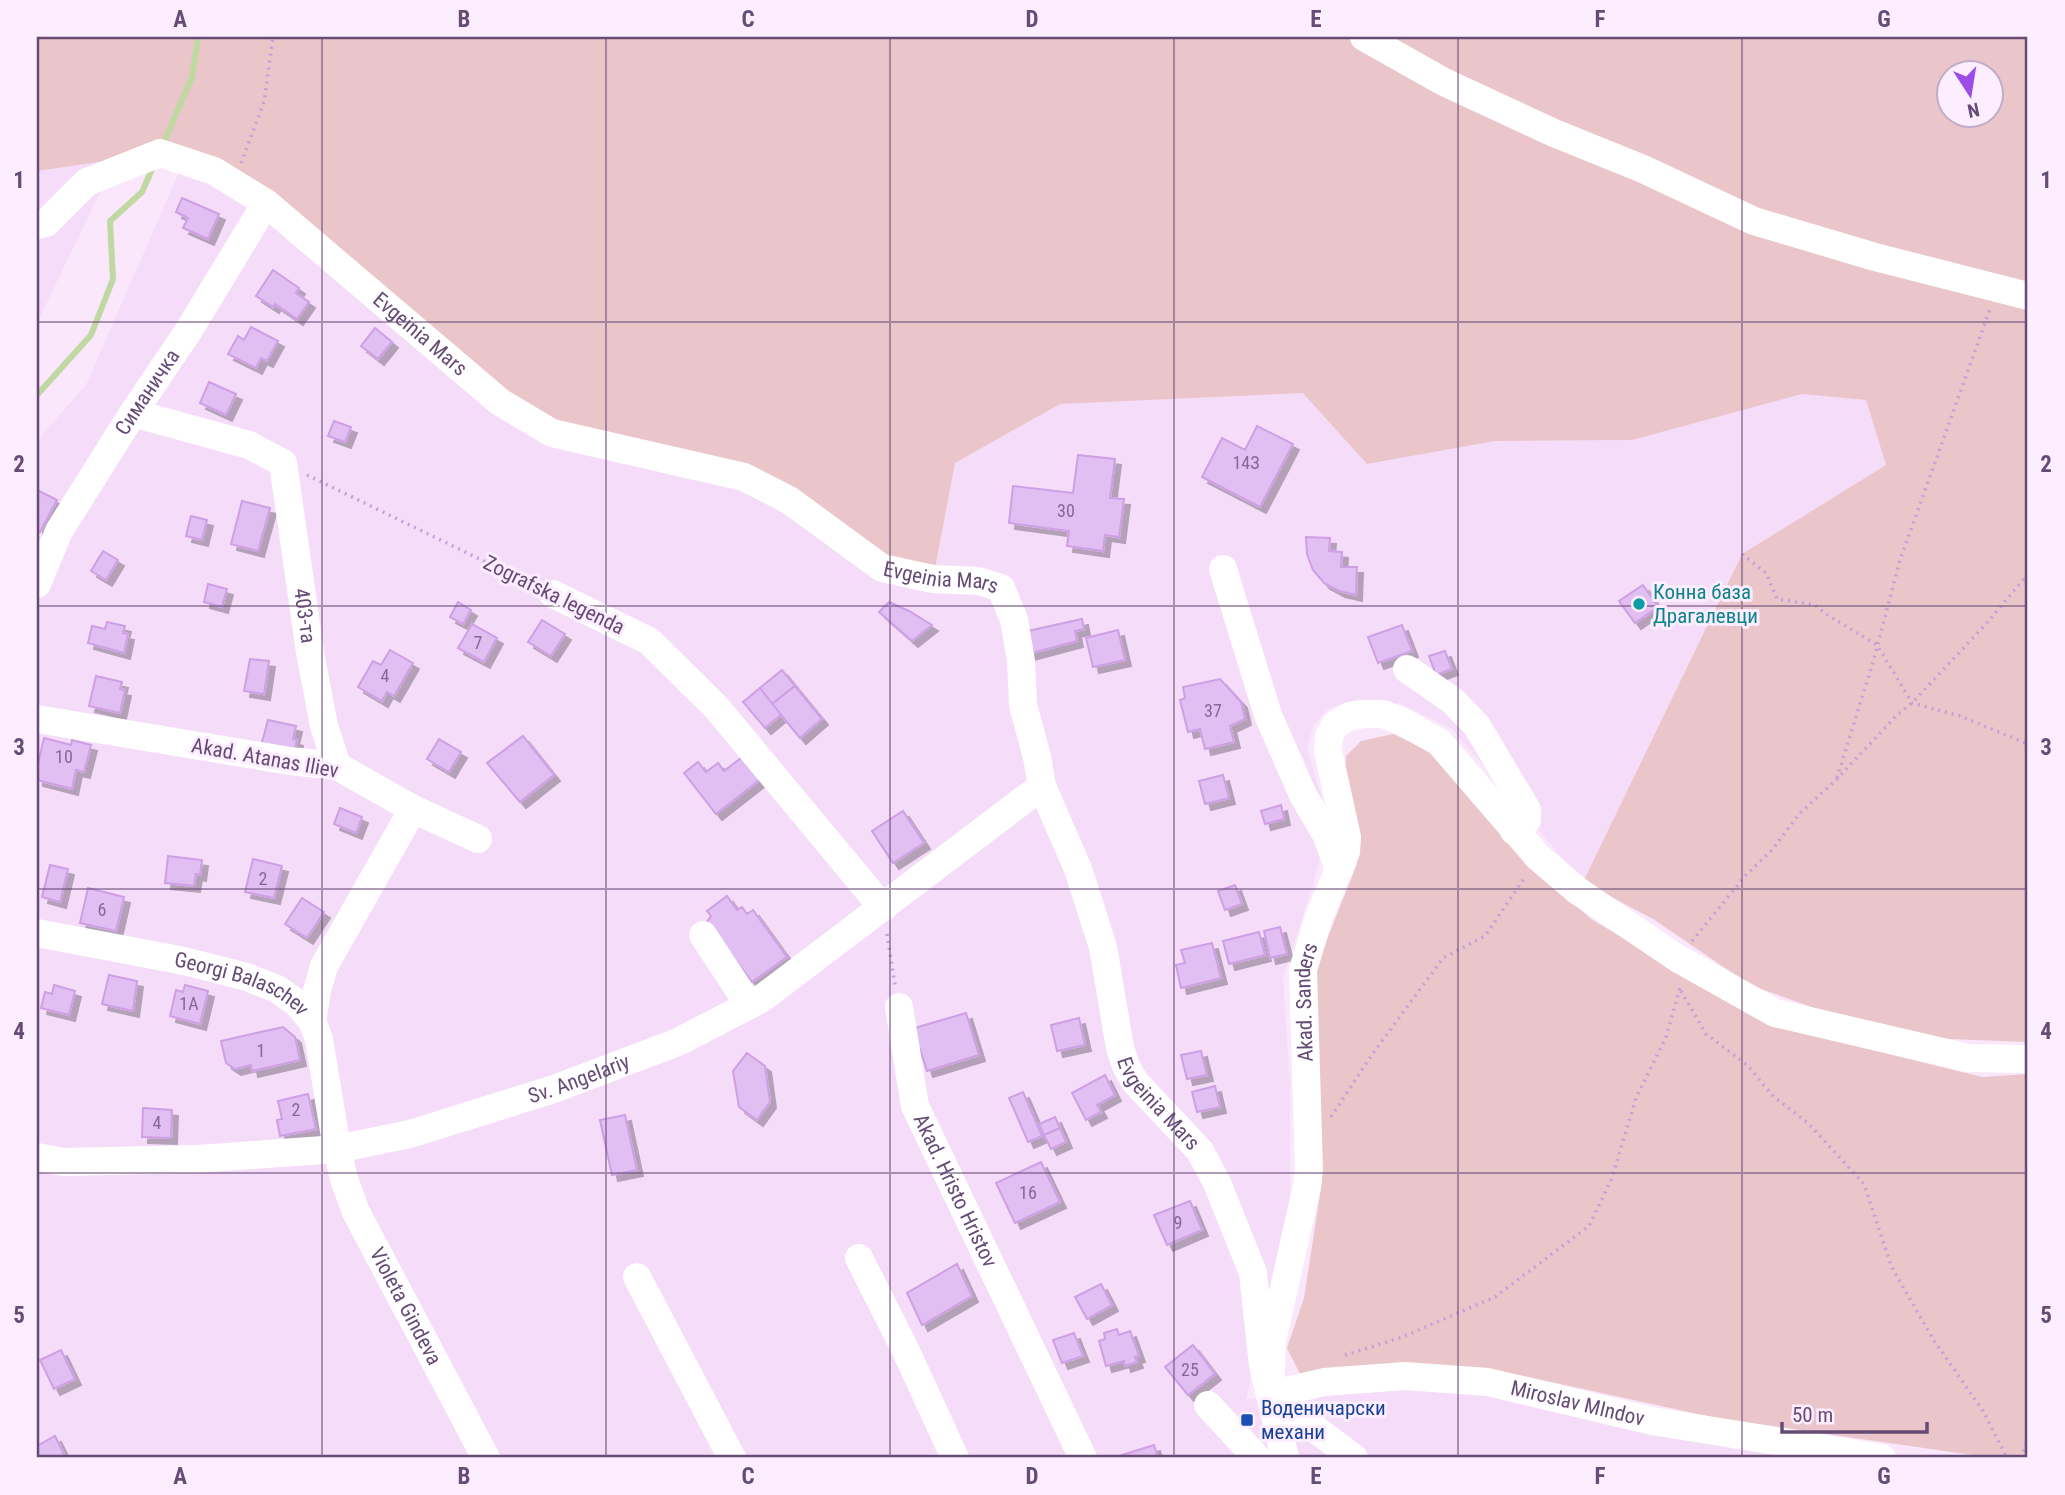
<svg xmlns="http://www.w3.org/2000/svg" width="2065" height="1495" viewBox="0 0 2065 1495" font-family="'Roboto Condensed',sans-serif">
  <defs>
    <filter id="shadow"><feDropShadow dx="6" dy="6" stdDeviation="0" flood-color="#0004"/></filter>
  </defs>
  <rect width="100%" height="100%" fill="#fae7fc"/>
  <g fill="#f5dcf9">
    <polygon points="116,159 37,323 37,171"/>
    <polygon points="184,161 685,463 933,579 955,463 1060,404 1304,393 1367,464 1495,441 1632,440 1802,394 1866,400 1886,465 1742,554 1583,882 1451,728 1401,704 1358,699 1329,708 1314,724 1307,748 1329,823 1314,881 1283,978 1290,1086 1290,1200 1246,1400 1405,1376 1882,1458 37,1458 37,441 86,385"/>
  </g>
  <g fill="#eac5ca" fill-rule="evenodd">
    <path d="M37,37H2028V1042L1895,1037L1750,985L1653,919L1583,882L1742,554L1886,465L1866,400L1802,394L1632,440L1495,441L1367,464L1303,393L1060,404L955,463L933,579L882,568L789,500L552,433L266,204L160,153L37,171ZM1950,74H1992V116H1950Z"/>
    <polygon points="1393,734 1433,752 1523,857 1591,919 1767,1024 1982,1077 2028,1074 2028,1458 1993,1458 1716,1418 1519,1375 1301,1376 1287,1348 1304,1298 1322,1182 1312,977 1357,864 1354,827 1345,782 1346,756 1361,741"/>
  </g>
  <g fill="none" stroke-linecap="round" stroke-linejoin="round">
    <g stroke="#c0d8a1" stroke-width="6">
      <polyline points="162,147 192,77 198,37"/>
      <polyline points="37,395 91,335 113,279 110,221 142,192 153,167"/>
    </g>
  </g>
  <g fill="#e2bff2" stroke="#ce9fe5" stroke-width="2" filter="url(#shadow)">
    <polygon points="182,198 219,214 208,239 183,228 188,218 176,212"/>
    <polygon points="273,270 299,288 296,293 309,302 297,319 275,304 273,307 256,296"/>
    <polygon points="251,327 278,341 267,361 261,358 256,368 228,354 238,336 244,340"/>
    <polygon points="375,328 392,342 378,359 361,346"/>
    <polygon points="209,382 236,394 226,415 200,403"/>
    <polygon points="334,421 351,427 345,442 328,436"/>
    <polygon points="1257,426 1293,444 1260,507 1202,477 1222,438 1245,450"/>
    <polygon points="1078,455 1115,459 1110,498 1124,499 1119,537 1105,535 1103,551 1067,546 1069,531 1009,523 1013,486 1073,493"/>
    <polygon points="37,490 57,500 40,532 37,530"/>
    <polygon points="242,501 270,508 258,551 231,544"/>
    <polygon points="191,516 207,520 202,540 186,536"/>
    <polygon points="1306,537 1330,538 1329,551 1342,552 1341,567 1357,567 1356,595 1339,591 1324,583 1313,570 1307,554"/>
    <polygon points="103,551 118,560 106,580 91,571"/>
    <polygon points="208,584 227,589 222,607 204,602"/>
    <polygon points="1643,585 1658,607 1635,623 1619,601"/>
    <polygon points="458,602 471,610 463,624 450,617"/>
    <polygon points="889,602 909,611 932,625 912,641 879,612"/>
    <polygon points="1082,619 1084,629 1075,631 1077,641 1028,654 1023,632"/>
    <polygon points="542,620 565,634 551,656 528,642"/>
    <polygon points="107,622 125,626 123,633 128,634 124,653 88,643 92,626 105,629"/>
    <polygon points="472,624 497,638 484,662 458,648"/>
    <polygon points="1402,625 1412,651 1378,663 1368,637"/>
    <polygon points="1118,630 1125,660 1093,667 1086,638"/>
    <polygon points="390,650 413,663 394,696 387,692 382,701 358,687 373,661 381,665"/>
    <polygon points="1445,651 1452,669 1436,675 1429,656"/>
    <polygon points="250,659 269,661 264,694 244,691"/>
    <polygon points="782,670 795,686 772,704 760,688"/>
    <polygon points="96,676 122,682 120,689 125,690 120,713 89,706"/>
    <polygon points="1220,679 1241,702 1245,719 1230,726 1234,742 1205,749 1200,729 1188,732 1180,700 1185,698 1183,687"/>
    <polygon points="795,686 822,719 800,738 772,704"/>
    <polygon points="760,688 781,715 765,728 743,702"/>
    <polygon points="268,720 296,726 293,739 297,740 293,754 261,746"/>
    <polygon points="523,736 554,775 520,802 487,763"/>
    <polygon points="44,738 71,745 72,740 91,745 84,772 76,770 72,789 37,780 37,768"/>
    <polygon points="439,739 461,752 449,772 427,759"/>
    <polygon points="745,755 762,778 716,814 684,773 698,762 706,772 718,763 724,771"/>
    <polygon points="1223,775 1229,798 1205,804 1199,781"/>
    <polygon points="1281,805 1284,819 1265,824 1261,811"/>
    <polygon points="340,808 362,817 356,833 334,824"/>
    <polygon points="903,811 924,843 893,863 872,831"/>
    <polygon points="168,856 202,860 200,875 196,874 194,886 165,883"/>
    <polygon points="253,859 282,866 274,898 245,892"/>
    <polygon points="50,865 68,869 60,902 42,897"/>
    <polygon points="1235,885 1242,904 1225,910 1218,891"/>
    <polygon points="88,888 124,897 116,931 80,923"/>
    <polygon points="727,896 737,910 742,907 747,914 753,910 787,957 752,982 707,922 711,916 707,911"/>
    <polygon points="302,898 324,912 307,938 285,924"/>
    <polygon points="1280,927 1287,954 1270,958 1264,931"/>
    <polygon points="1259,932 1265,955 1229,964 1223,941"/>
    <polygon points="1212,943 1221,978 1181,988 1176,965 1185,963 1181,950"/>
    <polygon points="109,975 137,981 133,1011 102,1004"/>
    <polygon points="54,985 75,991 69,1015 41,1008 45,992 52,994"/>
    <polygon points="185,985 208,991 200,1024 170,1016 176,990 183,992"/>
    <polygon points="966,1013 979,1055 927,1071 920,1049 915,1051 908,1030"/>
    <polygon points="1079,1018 1085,1045 1057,1051 1051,1025"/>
    <polygon points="283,1027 295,1037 300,1060 252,1071 251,1065 235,1069 226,1063 221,1041"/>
    <polygon points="1201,1051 1207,1075 1187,1079 1181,1055"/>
    <polygon points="747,1053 765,1066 770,1102 757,1120 739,1107 733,1071"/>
    <polygon points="1105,1075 1115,1095 1097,1105 1101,1112 1086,1120 1072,1093"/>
    <polygon points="1215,1086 1220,1107 1197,1112 1192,1092"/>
    <polygon points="1023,1092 1042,1136 1028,1142 1009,1098"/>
    <polygon points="308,1094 316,1129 280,1136 277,1120 282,1119 278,1101"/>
    <polygon points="143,1108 172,1110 171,1138 142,1137"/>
    <polygon points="625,1115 637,1170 612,1175 600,1120"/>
    <polygon points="1055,1117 1060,1128 1044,1135 1039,1124"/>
    <polygon points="1060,1128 1066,1142 1051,1149 1044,1135"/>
    <polygon points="1041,1162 1060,1202 1015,1223 996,1183"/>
    <polygon points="1190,1201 1202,1230 1167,1245 1154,1215"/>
    <polygon points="957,1264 972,1296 922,1325 907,1293"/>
    <polygon points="1101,1284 1112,1305 1087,1319 1075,1297"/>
    <polygon points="1117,1329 1119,1335 1130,1331 1139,1356 1135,1357 1137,1362 1125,1366 1124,1361 1106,1366 1099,1341 1105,1339 1104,1333"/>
    <polygon points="1074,1333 1083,1356 1062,1363 1053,1340"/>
    <polygon points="1193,1345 1215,1374 1188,1395 1165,1367"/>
    <polygon points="61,1350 75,1379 54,1389 40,1360"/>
    <polygon points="55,1436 66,1458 37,1458 37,1446"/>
    <polygon points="1154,1445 1158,1458 1117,1458 1119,1456"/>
  </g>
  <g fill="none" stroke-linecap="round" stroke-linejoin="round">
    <g stroke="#c6a1d7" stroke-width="3.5" stroke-dasharray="2 5" stroke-linecap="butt">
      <polyline points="241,163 264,102 273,37"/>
      <polyline points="307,475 533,585"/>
      <polyline points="1742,554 1766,573 1777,599 1815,605 1826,614 1877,645 1912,703 1960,716 2028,744"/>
      <polyline points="1837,778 1873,662 1900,560 1990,309"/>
      <polyline points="887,934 895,985"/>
      <polyline points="1692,941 1746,875 1772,850 1799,814 1836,780 1896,716 1912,703 1986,624 2028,574"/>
      <polyline points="1681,991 1706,1034 1747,1065 1774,1097 1808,1123 1864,1184 1892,1268 1933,1339 1983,1411 2007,1458"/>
      <polyline points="1331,1117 1371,1056 1443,958 1485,936 1525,877"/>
      <polyline points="1345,1355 1400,1338 1495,1297 1589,1226 1612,1178 1636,1098 1666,1037 1680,988"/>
      <polyline points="2021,1458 2028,1438"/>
    </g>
    <g stroke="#fff" stroke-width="28">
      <polyline points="1364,37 1444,82 1554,133 1643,169 1754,221 1875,257 2028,296"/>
      <path id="s1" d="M37,225L46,223L87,182L160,153L214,171L266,203L500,402L552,433L744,477L789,500L882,568L933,579L979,581L1001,588L1014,620L1021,661L1023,705L1037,757L1042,786L1078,869L1103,947L1120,1048L1126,1066L1135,1082L1200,1151L1217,1183L1253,1273L1263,1366L1270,1395"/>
      <path id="s2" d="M133,413L249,445L283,463L310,652L324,726L337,766"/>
      <polyline points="1223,569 1268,715 1303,795 1327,836 1339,870"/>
      <path id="s3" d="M37,584L59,531L133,413L189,330L266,203"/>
      <polyline points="553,594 649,641 716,707 883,908"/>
      <polyline points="1407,669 1453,701 1477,726 1527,810 1527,820 1514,831"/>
      <polyline points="37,719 290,761 337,766 413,809 478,839"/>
      <path id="s4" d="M37,933L184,961L247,977L277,989L297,1003L312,1021L319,1039L337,1149L344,1179L356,1212L486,1458"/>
      <polyline points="703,935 749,1005"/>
      <path id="s5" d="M899,1007L915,1106L1083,1458"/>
      <polyline points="312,1021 317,991 324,966 413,809"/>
      <path id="s6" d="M37,1157L64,1162L197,1159L337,1149L410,1134L554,1089L678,1042L761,999L1042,786"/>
      <polyline points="859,1258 905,1349 955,1458"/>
      <polyline points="637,1277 732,1458"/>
      <path id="s7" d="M1270,1395L1324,1382L1405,1376L1488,1382L1652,1421L1882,1458"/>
      <polyline points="1270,1395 1354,1458"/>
      <polyline points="1208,1405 1257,1458"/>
      <path id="s8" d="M1285,1458L1270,1395L1272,1341L1307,1186L1309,1169L1303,970L1319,917L1346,852L1347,837L1328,751L1329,736L1336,724L1350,716L1365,714H1383L1401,721L1439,742L1538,857L1578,891L1677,958L1775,1013L1968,1058L2028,1059"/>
    </g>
  </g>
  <path fill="none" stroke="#674b77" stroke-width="2" stroke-opacity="0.55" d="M322,37V1458M606,37V1458M890,37V1458M1174,37V1458M1458,37V1458M1742,37V1458M37,322H2028M37,606H2028M37,889H2028M37,1173H2028"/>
  <circle fill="#0f9aa8" stroke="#fdeeff" stroke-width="2.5" cx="1639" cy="604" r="7"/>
  <rect fill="#1a4fb4" stroke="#fdeeff" stroke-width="2.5" x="1240" y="1413" width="14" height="14" rx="3.5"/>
  <g text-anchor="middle" stroke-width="6" stroke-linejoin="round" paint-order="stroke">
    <g font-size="18" fill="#866896">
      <text x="1246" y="469">14З</text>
      <text x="1066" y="517">30</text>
      <text x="478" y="649">7</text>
      <text x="385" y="682">4</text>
      <text x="1213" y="717">37</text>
      <text x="64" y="763">10</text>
      <text x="263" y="885">2</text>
      <text x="102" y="916">6</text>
      <text x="189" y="1010">1А</text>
      <text x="261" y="1057">1</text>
      <text x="296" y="1116">2</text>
      <text x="157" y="1129">4</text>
      <text x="1028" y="1199">16</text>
      <text x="1178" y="1229">9</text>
      <text x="1190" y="1376">25</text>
    </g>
    <g font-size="21" fill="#674b77" stroke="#fdeeff">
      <text dy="7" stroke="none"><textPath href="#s1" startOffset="466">Evgeinia Mars</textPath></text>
      <text dy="7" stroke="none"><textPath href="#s3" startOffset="222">Симаничка</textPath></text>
      <text dy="7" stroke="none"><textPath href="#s1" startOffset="1054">Evgeinia Mars</textPath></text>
      <text transform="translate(554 595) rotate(26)" y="7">Zografska legenda</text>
      <text dy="7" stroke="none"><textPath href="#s2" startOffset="313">403-та</textPath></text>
      <text transform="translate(265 758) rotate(10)" y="7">Akad. Atanas Iliev</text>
      <text dy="7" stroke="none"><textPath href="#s4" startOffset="212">Georgi Balaschev</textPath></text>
      <text dy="7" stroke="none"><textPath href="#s8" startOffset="462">Akad. Sanders</textPath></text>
      <text dy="7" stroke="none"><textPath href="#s6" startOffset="553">Sv. Angelariy</textPath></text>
      <text dy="7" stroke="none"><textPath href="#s1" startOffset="1662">Evgeinia Mars</textPath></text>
      <text dy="7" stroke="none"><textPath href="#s5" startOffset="194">Akad. Hristo Hristov</textPath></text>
      <text dy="7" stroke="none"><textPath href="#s4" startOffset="598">Violeta Gindeva</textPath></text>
      <text dy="7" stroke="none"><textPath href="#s7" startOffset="312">Miroslav MIndov</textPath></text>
    </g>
    <g font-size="21" fill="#0d838f" stroke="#fdeeff" text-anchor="start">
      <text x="1653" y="599">Конна база<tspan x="1653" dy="24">Драгалевци</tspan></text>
    </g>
    <g font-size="21" fill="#164399" stroke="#fdeeff" text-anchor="start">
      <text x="1261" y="1415">Воденичарски<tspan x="1261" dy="24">механи</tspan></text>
    </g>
  </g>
  <rect width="2065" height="1495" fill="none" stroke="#fdeeff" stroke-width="77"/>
  <g transform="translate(1970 94) rotate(168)"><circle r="33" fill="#fdeeff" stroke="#c1adc9" stroke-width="2"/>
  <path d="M0-5L12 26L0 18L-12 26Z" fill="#9b4de6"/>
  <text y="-10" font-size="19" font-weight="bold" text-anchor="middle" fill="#674b77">N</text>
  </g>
  <path d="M1782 1422v10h145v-10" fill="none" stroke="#674b77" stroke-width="3.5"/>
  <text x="1792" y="1422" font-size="21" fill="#674b77" stroke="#fdeeff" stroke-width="5" paint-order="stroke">50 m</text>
  <rect x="38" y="38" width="1988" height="1418" fill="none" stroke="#674b77" stroke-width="2.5"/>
  <g font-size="23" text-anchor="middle" font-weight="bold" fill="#674b77">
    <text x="180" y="27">A</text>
    <text x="464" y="27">B</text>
    <text x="748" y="27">C</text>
    <text x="1032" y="27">D</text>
    <text x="1316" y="27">E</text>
    <text x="1600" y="27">F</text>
    <text x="1884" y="27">G</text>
    <text x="19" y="188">1</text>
    <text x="2046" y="188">1</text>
    <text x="19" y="472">2</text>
    <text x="2046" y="472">2</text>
    <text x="19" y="755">3</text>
    <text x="2046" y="755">3</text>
    <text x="19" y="1039">4</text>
    <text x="2046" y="1039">4</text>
    <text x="19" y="1323">5</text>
    <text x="2046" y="1323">5</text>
    <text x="180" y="1484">A</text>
    <text x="464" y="1484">B</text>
    <text x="748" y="1484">C</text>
    <text x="1032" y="1484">D</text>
    <text x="1316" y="1484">E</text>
    <text x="1600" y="1484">F</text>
    <text x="1884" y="1484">G</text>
  </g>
</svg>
